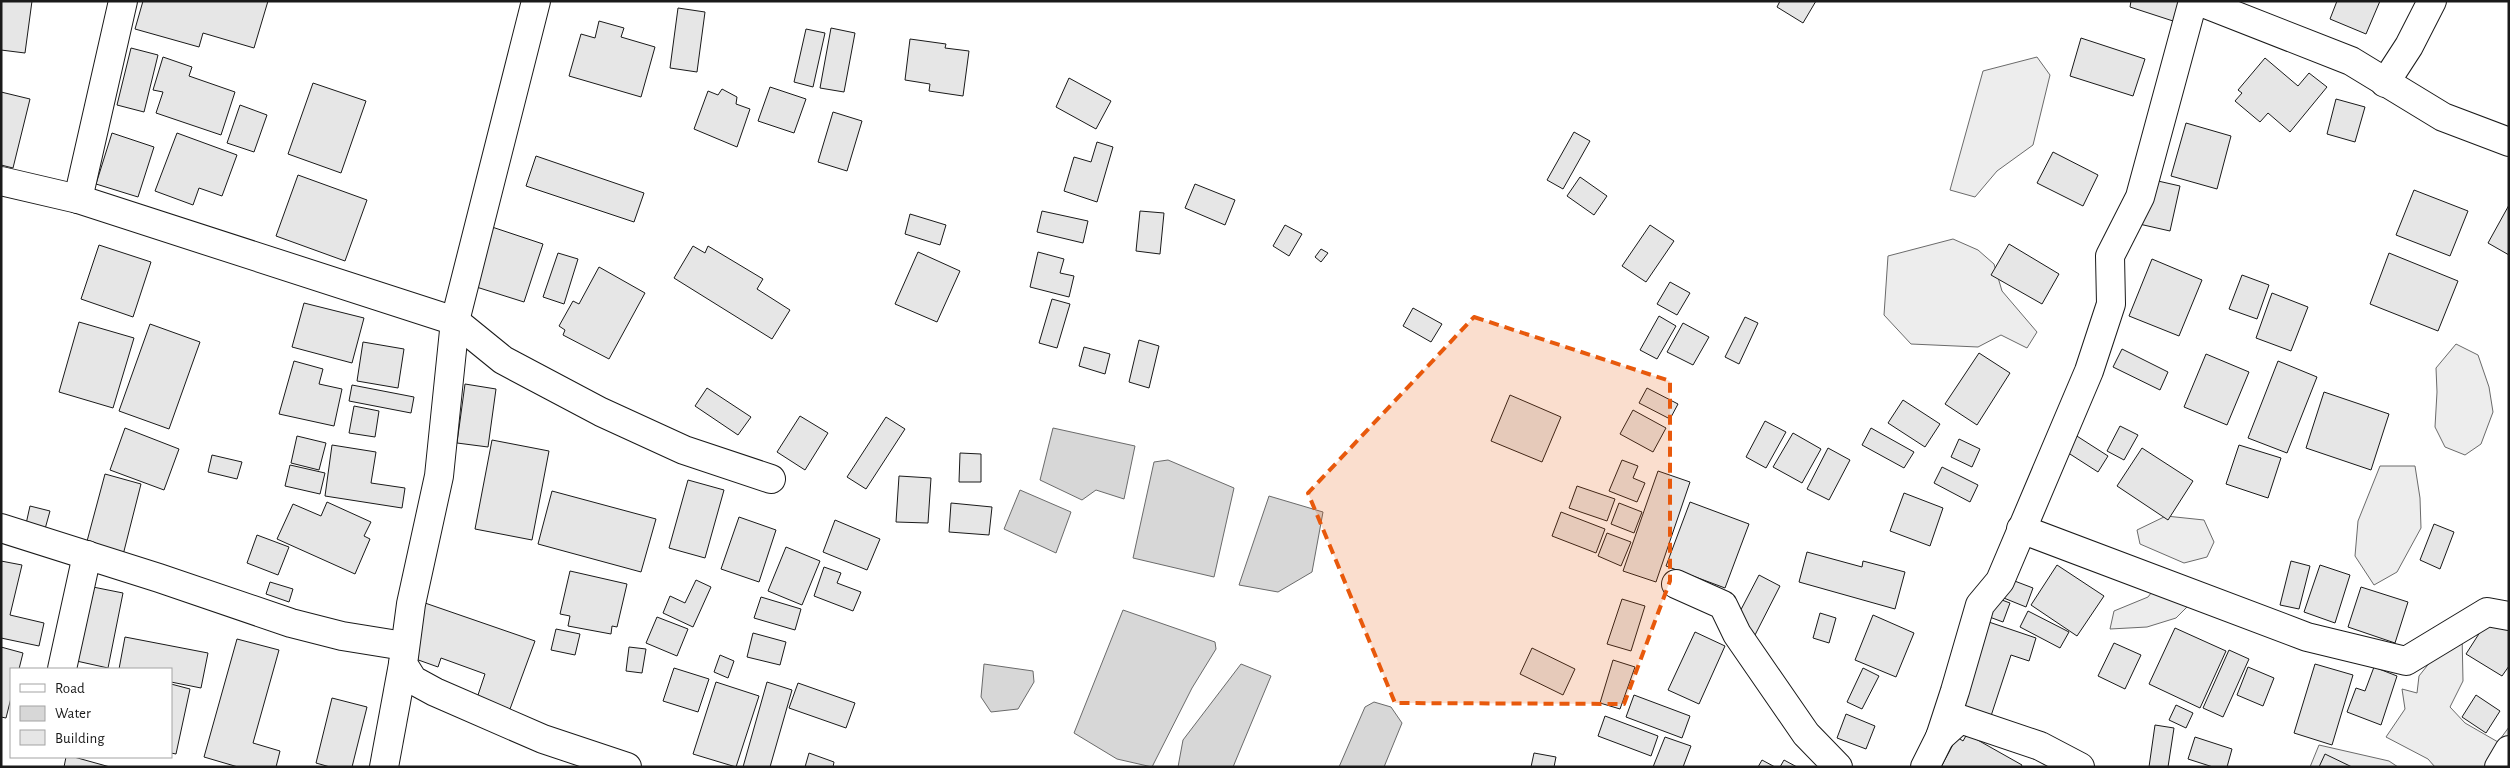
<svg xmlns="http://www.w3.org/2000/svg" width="2510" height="768" viewBox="0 0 2510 768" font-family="'Alegreya Sans',sans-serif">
  <rect width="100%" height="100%" fill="#fff"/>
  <g fill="#ededed" stroke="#6a6a6a">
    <polygon points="2037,57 2050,75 2033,145 1997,171 1975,197 1950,190 1983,71"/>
    <polygon points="1953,239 1978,250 1994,264 2002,291 2037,332 2027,348 2001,335 1978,347 1911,344 1884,315 1888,256"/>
    <polygon points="2456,344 2478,355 2489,387 2493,412 2481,444 2465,455 2445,447 2435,427 2437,392 2436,368"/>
    <polygon points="2380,466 2415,466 2420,498 2421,528 2397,572 2374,585 2355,556 2358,521"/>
    <polygon points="2166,516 2204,520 2214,542 2207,557 2184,563 2140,544 2137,530"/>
    <polygon points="2162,579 2188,591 2187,607 2176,618 2147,627 2110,629 2114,611 2148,597"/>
    <polygon points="2462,633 2463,681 2450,707 2465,723 2498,742 2509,727 2509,767 2435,767 2428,759 2386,737 2405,709 2402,689 2417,693 2419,676 2446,642"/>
    <polygon points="2319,745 2389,761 2398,767 2310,767"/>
  </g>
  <g fill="#d7d7d7" stroke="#6a6a6a">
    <polygon points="1053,428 1135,446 1124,499 1096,490 1082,500 1040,480"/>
    <polygon points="1168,460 1234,488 1214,577 1133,558 1154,462"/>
    <polygon points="1020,490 1071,512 1056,553 1004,529"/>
    <polygon points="1269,496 1323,512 1312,572 1278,592 1239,585"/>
    <polygon points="1123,610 1215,642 1216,649 1192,688 1152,767 1117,759 1074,733"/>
    <polygon points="984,664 1033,671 1034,682 1018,709 991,712 981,697"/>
    <polygon points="1241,664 1271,676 1233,767 1178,767 1183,740"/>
    <polygon points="1374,702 1391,707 1402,723 1384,767 1339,767 1365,707"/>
  </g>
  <g fill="#e6e6e6" stroke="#1a1a1a">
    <polygon points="1,1 32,1 25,53 1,50"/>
    <polygon points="143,1 268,1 254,48 203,33 199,47 135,29"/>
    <polygon points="1780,1 1816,1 1803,23 1777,7"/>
    <polygon points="2131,1 2179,1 2173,21 2130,7"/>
    <polygon points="2337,1 2380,1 2366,34 2330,19"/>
    <polygon points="678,8 705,12 697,72 670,68"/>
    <polygon points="599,21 624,28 621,37 655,47 641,97 569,76 581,34 595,38"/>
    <polygon points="831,28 855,33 844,92 820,88"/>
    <polygon points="806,29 825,33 813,87 794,82"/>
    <polygon points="2081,38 2145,59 2133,96 2070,76"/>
    <polygon points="910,39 946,44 945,48 969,51 963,96 929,91 930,84 905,80"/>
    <polygon points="131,48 158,55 144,112 117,105"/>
    <polygon points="163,57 192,67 189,76 235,92 221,135 156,113 163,92 153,90"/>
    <polygon points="2265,58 2298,86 2309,73 2327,87 2290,132 2268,113 2260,122 2235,101 2242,93 2238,90"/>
    <polygon points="1069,78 1111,101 1096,129 1056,107"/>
    <polygon points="313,83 366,101 341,173 288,154"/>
    <polygon points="770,87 806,99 794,133 758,121"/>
    <polygon points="722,89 737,97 736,104 750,109 737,147 694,129 708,91 718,95"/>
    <polygon points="1,92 30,99 13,168 1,165"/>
    <polygon points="2336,99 2365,107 2355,142 2327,134"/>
    <polygon points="240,105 267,115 254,152 227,143"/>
    <polygon points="833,112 862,121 847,171 818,162"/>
    <polygon points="2186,123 2231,136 2217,189 2171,176"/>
    <polygon points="1574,132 1590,141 1563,189 1547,180"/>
    <polygon points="112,133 154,147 138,197 96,184"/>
    <polygon points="177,133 237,155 222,196 199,188 193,205 155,191"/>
    <polygon points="1097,142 1113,147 1097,202 1064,191 1074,157 1091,162"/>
    <polygon points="2053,152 2098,175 2083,206 2037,183"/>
    <polygon points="536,156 644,193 634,222 526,186"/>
    <polygon points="298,175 367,200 345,261 276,236"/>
    <polygon points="2136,176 2180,186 2170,231 2126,221"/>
    <polygon points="1580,177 1607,196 1594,215 1567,196"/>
    <polygon points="1195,184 1235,200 1225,225 1185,208"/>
    <polygon points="2414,190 2468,211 2450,256 2396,235"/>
    <polygon points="2509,205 2509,255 2488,243"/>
    <polygon points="1042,211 1088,221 1083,243 1037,232"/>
    <polygon points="1140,211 1164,213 1160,254 1136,251"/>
    <polygon points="910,214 946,225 940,245 905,234"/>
    <polygon points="1285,225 1302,234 1289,256 1273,246"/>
    <polygon points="1650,225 1674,241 1646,282 1622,266"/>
    <polygon points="489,226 543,244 524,302 470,285"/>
    <polygon points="2009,244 2059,274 2042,304 1991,275"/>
    <polygon points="99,245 151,262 133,317 81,299"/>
    <polygon points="693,246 705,253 708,246 763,279 757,289 790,310 772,339 674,278"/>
    <polygon points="1321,249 1328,253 1321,262 1315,257"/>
    <polygon points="918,252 960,271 937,322 895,304"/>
    <polygon points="1038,252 1064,259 1060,273 1074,276 1069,297 1030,287"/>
    <polygon points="558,253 578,259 564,304 543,297"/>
    <polygon points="2389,253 2458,281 2438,331 2370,304"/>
    <polygon points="2152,259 2202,280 2179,336 2129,316"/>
    <polygon points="599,267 645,293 609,359 563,335 565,330 559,326 573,301 579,304"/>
    <polygon points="2242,275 2269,285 2257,319 2229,309"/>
    <polygon points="1670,282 1690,293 1677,315 1657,304"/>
    <polygon points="2272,293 2308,307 2291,351 2256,338"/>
    <polygon points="1052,299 1070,304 1057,348 1039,343"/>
    <polygon points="304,303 364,318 352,363 292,347"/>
    <polygon points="1413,308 1442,324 1431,342 1403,326"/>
    <polygon points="1659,316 1676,326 1657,359 1640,350"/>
    <polygon points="1745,317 1758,323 1739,364 1725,357"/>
    <polygon points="79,322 134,338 113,408 59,392"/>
    <polygon points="1683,323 1709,337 1693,365 1667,352"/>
    <polygon points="150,324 200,342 169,429 119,411"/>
    <polygon points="1139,340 1159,346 1149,388 1129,382"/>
    <polygon points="363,342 404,349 398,388 357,381"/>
    <polygon points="1084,347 1110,354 1105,374 1079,366"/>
    <polygon points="2122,349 2168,372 2160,390 2113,367"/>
    <polygon points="1979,353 2010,373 1977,425 1945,404"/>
    <polygon points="2206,354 2249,372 2227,425 2184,407"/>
    <polygon points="294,361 323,369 319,384 342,389 334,426 279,414"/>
    <polygon points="2278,361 2317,377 2287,453 2248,438"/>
    <polygon points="465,384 496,389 488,447 457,443"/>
    <polygon points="352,385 414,397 411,413 349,401"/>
    <polygon points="707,388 751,417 738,435 695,406"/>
    <polygon points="1647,388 1678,404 1670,419 1639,403"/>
    <polygon points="2324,392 2389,414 2371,470 2306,448"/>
    <polygon points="1510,395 1561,417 1542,462 1491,441"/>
    <polygon points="1903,400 1940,424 1925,447 1888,423"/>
    <polygon points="354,406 379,411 375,437 349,433"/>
    <polygon points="1633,410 1666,428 1653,452 1620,434"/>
    <polygon points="800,416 828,433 805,470 777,452"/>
    <polygon points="886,417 905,429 866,489 847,477"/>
    <polygon points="1765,421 1786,432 1766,468 1746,457"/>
    <polygon points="2120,426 2138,435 2124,460 2107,451"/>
    <polygon points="125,428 179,449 164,490 110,470"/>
    <polygon points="1871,428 1914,452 1904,468 1862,445"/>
    <polygon points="2069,431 2108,456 2098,472 2059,447"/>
    <polygon points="1793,433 1821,449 1802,483 1773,467"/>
    <polygon points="297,436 326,443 319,470 291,463"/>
    <polygon points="1959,439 1980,449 1972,467 1951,457"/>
    <polygon points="492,440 549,451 532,540 475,529"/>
    <polygon points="332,445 376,452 371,483 405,488 402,508 325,496"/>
    <polygon points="2239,445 2281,458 2268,498 2226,484"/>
    <polygon points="1828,448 1850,460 1829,500 1807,489"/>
    <polygon points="2142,448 2193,481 2168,520 2117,486"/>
    <polygon points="960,453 981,454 981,482 959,482"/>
    <polygon points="212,455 242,462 237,479 208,472"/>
    <polygon points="1622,460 1638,466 1633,478 1645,483 1637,502 1609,491"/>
    <polygon points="290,465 325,473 320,494 285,486"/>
    <polygon points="1942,467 1978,485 1970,502 1934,483"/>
    <polygon points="1658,471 1690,482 1656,582 1623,571"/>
    <polygon points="105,474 141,484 123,555 86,545"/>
    <polygon points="899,476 931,478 928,523 896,522"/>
    <polygon points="688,480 724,490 705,558 669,548"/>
    <polygon points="1577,486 1615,499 1607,521 1569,508"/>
    <polygon points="552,491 656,519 641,572 538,544"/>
    <polygon points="1904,493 1943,508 1930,546 1890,531"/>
    <polygon points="327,502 371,522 364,536 370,539 355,574 277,539 293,504 321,516"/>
    <polygon points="1690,502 1749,524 1725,588 1666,566"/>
    <polygon points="951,503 992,507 989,535 949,532"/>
    <polygon points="1619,503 1642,512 1634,533 1611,524"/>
    <polygon points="30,506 50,511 45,529 26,524"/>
    <polygon points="1561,512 1605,529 1596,553 1552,536"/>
    <polygon points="739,517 776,530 759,582 721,569"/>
    <polygon points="835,520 880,539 867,570 823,552"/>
    <polygon points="2434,524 2454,532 2440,569 2420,560"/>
    <polygon points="1607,533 1631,542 1621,566 1598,556"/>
    <polygon points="257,535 289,547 278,575 247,563"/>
    <polygon points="786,547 820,561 802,605 768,591"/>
    <polygon points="1807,552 1862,567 1863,561 1905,572 1895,609 1799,582"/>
    <polygon points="1,561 22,565 10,615 44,623 39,646 1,638"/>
    <polygon points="2291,561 2310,566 2299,609 2280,605"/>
    <polygon points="2057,565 2104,596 2077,636 2031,605"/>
    <polygon points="2320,565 2350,575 2335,623 2304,612"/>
    <polygon points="824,567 841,573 837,583 861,592 853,611 814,596"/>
    <polygon points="570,571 627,584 617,627 612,626 611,634 568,626 570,616 560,614"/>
    <polygon points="1991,572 2033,588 2026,607 1984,590"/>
    <polygon points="1759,575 1780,586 1755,635 1734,623"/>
    <polygon points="696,580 711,587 693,627 663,613 670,596 685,603"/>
    <polygon points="270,582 293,589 289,602 266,594"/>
    <polygon points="88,586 123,593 108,668 72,660"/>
    <polygon points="2361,587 2408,602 2395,643 2348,627"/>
    <polygon points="1983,593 2010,603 2003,622 1976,612"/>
    <polygon points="761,597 801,609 795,630 754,618"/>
    <polygon points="1622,599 1645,606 1631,651 1607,644"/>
    <polygon points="425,603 535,641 510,709 477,698 485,674 441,658 438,667 410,657"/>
    <polygon points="2028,611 2069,632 2060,648 2020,627"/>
    <polygon points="1820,613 1836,618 1829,643 1813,638"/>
    <polygon points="1873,615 1914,633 1896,677 1855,660"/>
    <polygon points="2491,615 2509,626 2509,666 2502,676 2466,654"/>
    <polygon points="657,617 688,629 677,656 646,643"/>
    <polygon points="1980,619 2036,638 2029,661 2011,655 1990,719 1951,706"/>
    <polygon points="2175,628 2226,651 2200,708 2149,684"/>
    <polygon points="556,629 580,634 575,655 551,650"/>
    <polygon points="1695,632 1725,646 1699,704 1668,690"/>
    <polygon points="753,633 786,642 780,665 747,657"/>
    <polygon points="125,637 208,653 201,688 171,682 171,669 119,669"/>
    <polygon points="237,639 279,650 253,743 280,751 276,767 238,767 204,757"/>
    <polygon points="2114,643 2141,655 2125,689 2098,676"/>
    <polygon points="1,647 23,653 19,669 11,669 11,698 6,718 1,717"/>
    <polygon points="629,647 646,649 642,673 626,671"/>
    <polygon points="1532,648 1575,669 1563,695 1520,674"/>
    <polygon points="2229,650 2249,659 2223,717 2203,708"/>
    <polygon points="720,655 734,661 728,678 714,672"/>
    <polygon points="1613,660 1635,667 1620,709 1600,703"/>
    <polygon points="2315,664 2353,675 2332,745 2294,733"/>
    <polygon points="2248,667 2274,678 2263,706 2237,695"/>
    <polygon points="2374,667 2397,676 2381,725 2347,712 2356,688 2365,691"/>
    <polygon points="674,668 709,679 698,712 663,701"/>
    <polygon points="1863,668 1879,676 1862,709 1847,702"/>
    <polygon points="716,682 759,696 736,767 693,754"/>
    <polygon points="767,682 792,690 770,767 743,767"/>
    <polygon points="798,683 855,703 846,728 789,708"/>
    <polygon points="171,684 190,689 176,754 171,753"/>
    <polygon points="1634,695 1690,716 1682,738 1626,717"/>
    <polygon points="2476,695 2500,711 2486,733 2462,717"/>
    <polygon points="332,698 367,707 352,767 330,767 316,763"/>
    <polygon points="2176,705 2193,713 2186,728 2169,720"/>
    <polygon points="1846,714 1875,726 1866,749 1837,738"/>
    <polygon points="1605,716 1658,736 1651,756 1598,736"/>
    <polygon points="2155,725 2174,728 2168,767 2149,767"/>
    <polygon points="1967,734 2022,765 2021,767 1941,767 1957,737 1963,741"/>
    <polygon points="1665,737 1691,746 1683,767 1653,767"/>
    <polygon points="2195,737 2232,749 2227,767 2213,767 2188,759"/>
    <polygon points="809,753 834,762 833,767 805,767"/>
    <polygon points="1534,753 1556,757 1554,767 1531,767"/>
    <polygon points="2325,754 2352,767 2319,767"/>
    <polygon points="66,757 74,757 110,767 64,767"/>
    <polygon points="1762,760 1775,767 1758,767"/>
    <polygon points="1784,760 1797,767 1780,767"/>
  </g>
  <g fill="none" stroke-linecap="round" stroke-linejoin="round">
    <g stroke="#1a1a1a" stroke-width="30">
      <g id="minor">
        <polyline points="536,1 455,321 439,476 411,604 403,664 413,680 435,692 543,739 627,767"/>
        <polyline points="2198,1 2351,61 2443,117 2509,142"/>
        <polyline points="2385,83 2409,46 2432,1"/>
        <polyline points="1,181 78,199 455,321 503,360 601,412 684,450 771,479"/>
        <polyline points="78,199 123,1"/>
        <polyline points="1,528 159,578 291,623 342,636 404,646"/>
        <polyline points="2021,529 2307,637 2406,661 2487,612 2509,616"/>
        <polyline points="1676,584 1723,605 1737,634 1806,734 1838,767"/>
        <polyline points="62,669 87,555"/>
        <polyline points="1940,737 1960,719 2040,746 2080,767"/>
        <polyline points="384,767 403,664"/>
        <polyline points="1925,767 1940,737 1955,691 1980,605 2000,581 2089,371 2111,304 2110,256 2140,197 2193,1"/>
        <polyline points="2499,767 2509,750"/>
      </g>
    </g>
    <use href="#minor" stroke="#fff" stroke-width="28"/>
  </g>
  <path fill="#e8590c" fill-opacity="0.2" stroke="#e8590c" stroke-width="4" stroke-dasharray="10 6" stroke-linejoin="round" d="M1474,317L1670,381V581L1624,704L1395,703L1308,493Z"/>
  <rect width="2510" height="768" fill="none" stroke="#1a1a1a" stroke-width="5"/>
  <rect x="10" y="668" width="162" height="90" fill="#ffffff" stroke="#a3a3a3"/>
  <rect x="20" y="684" width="25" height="8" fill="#ffffff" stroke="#a3a3a3"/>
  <text x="55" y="693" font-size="15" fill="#1a1a1a">Road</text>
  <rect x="20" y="706" width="25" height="15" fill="#d7d7d7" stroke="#a3a3a3"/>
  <text x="55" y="718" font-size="15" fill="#1a1a1a">Water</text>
  <rect x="20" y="730" width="25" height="15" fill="#e6e6e6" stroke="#a3a3a3"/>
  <text x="55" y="743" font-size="15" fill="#1a1a1a">Building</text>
</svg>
